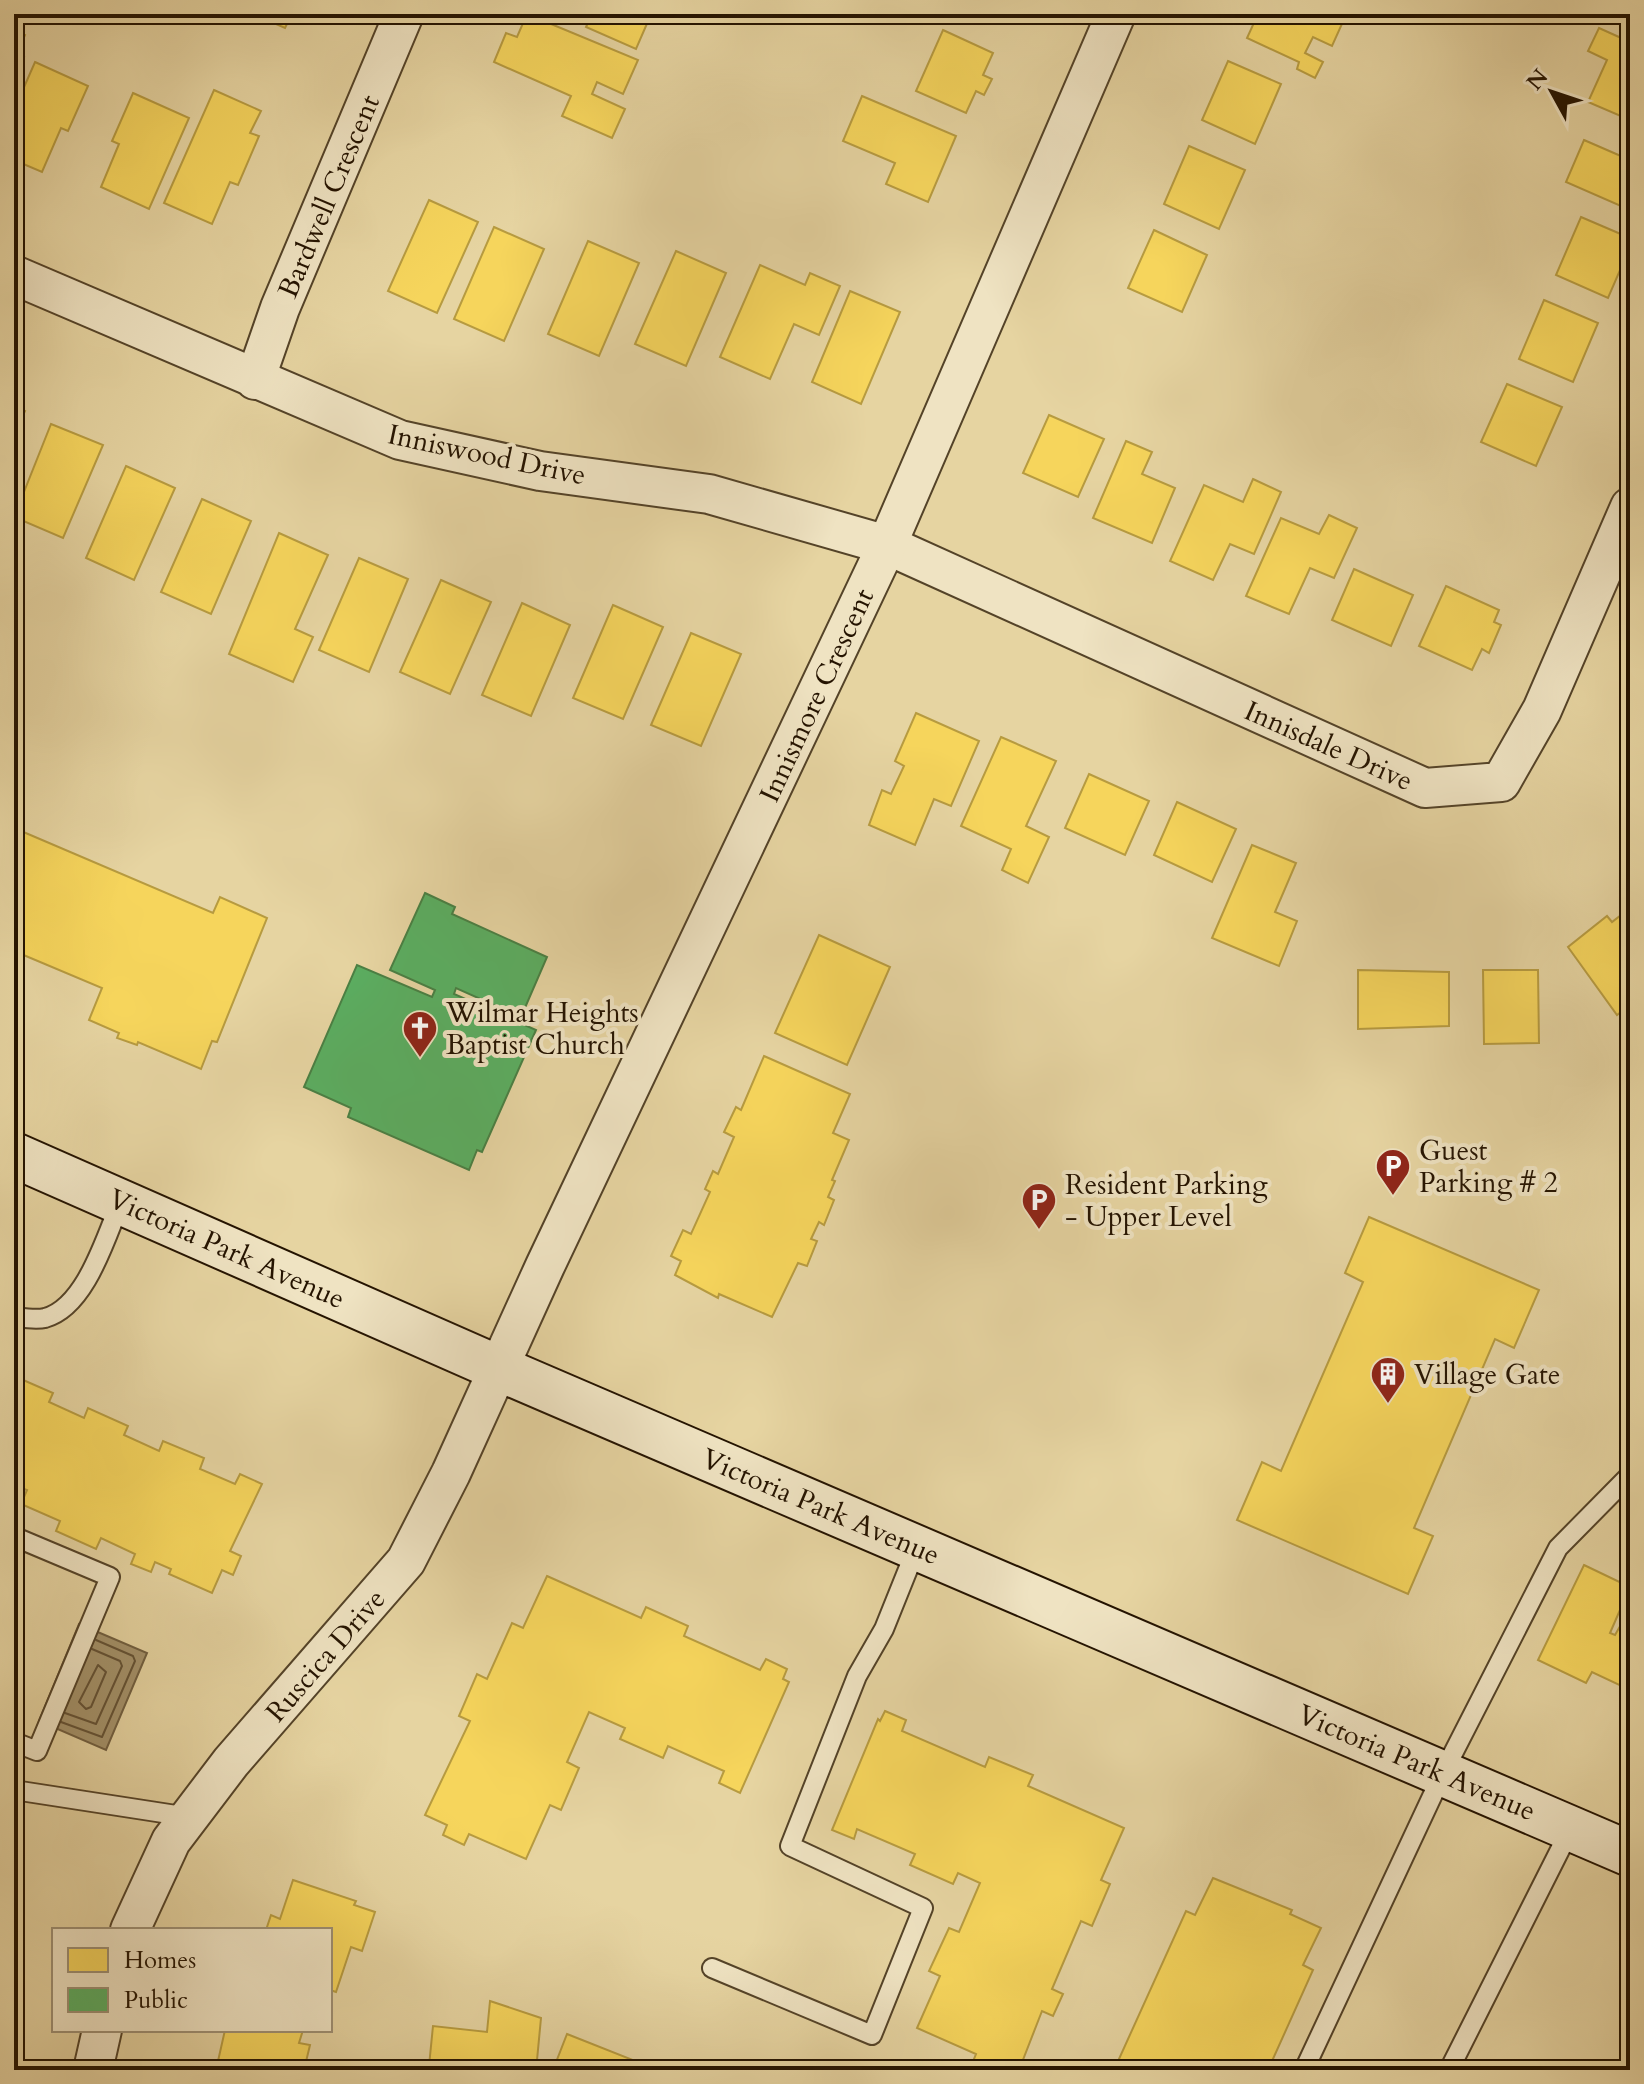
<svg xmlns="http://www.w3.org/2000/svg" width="1644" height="2084" viewBox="0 0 1644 2084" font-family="Cardo,serif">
  <rect width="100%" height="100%" fill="#e6d4a1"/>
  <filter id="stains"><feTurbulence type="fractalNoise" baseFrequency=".0025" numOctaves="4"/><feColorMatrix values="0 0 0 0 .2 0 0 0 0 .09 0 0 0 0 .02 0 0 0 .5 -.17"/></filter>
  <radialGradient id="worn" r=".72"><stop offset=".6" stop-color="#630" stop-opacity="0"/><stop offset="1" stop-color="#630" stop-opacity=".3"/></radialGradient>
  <polygon fill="#a4926a" stroke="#715f40" stroke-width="2" points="79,1624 147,1653 106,1750 39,1721"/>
  <g fill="#f6d55c" stroke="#b79b40" stroke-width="2">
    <polygon points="253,14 292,14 285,28"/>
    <polygon points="527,14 638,60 623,94 597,82 592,94 625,109 612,138 562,116 571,96 494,62 506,33 517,37"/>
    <polygon points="592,14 637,14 649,19 636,49 586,27"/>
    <polygon points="1258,14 1344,14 1346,15 1332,46 1313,37 1305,53 1323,62 1315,78 1297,69 1299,62 1247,38"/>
    <polygon points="1599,28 1630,42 1630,120 1588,102 1607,60 1588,51"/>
    <polygon points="14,30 25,35 17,54 24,57 14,79"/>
    <polygon points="943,30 993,53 983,75 992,79 984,95 976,91 966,113 916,91"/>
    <polygon points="1228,61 1281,84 1255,144 1202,120"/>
    <polygon points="35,62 88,86 68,131 61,128 42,172 14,160 14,110"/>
    <polygon points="214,90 261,111 250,133 259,136 238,185 230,182 212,224 164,203"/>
    <polygon points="133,93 189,118 149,209 101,187 119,144 112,141"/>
    <polygon points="862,96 956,136 928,202 886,184 895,163 843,141"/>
    <polygon points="1584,140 1630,160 1630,210 1566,182"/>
    <polygon points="1189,146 1245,170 1219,229 1164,204"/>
    <polygon points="429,200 478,222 437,313 388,291"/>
    <polygon points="1581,217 1630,238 1630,247 1608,298 1556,275"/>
    <polygon points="494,227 544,249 504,341 454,319"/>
    <polygon points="1154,230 1207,255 1182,312 1128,288"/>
    <polygon points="588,241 639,263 599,356 548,334"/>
    <polygon points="676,251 726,273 686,366 635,344"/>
    <polygon points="760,265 805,285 810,273 840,286 819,335 794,324 770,379 720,357"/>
    <polygon points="850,291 900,312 861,404 812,382"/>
    <polygon points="1544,300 1598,323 1573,382 1519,359"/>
    <polygon points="1507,384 1562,407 1536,466 1481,442"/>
    <polygon points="14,406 25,411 14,436"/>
    <polygon points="1049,415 1104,439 1078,497 1023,473"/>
    <polygon points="51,424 103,445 63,538 14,517"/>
    <polygon points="1126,441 1152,452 1142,474 1175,488 1152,543 1093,518"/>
    <polygon points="126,466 175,488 134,580 86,558"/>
    <polygon points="1253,479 1281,492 1254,554 1230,544 1213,580 1170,561 1204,485 1243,502"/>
    <polygon points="202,499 251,521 211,614 161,592"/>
    <polygon points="1329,515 1357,528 1334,578 1310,568 1289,614 1246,596 1281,518 1319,534"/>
    <polygon points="279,533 328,555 295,629 313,637 293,682 229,654"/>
    <polygon points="359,558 408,579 369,672 319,650"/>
    <polygon points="1354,569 1413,595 1391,646 1332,620"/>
    <polygon points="441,580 491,602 450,694 400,672"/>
    <polygon points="1446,586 1499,610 1494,622 1501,625 1489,653 1482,649 1472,670 1419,646"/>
    <polygon points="522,603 570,625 531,716 482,695"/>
    <polygon points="613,605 663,627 623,719 573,698"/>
    <polygon points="691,633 741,654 701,746 651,725"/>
    <polygon points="916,713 979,741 951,806 934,799 915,845 869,825 882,790 891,794 904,766 895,761"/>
    <polygon points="1001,737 1056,761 1026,826 1049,837 1028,883 1002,870 1011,849 961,826"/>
    <polygon points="1089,774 1149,801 1125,855 1065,828"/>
    <polygon points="1177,802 1236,829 1212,882 1154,855"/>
    <polygon points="14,828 213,913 220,897 267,918 217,1042 212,1041 201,1069 138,1042 137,1045 117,1038 119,1033 89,1020 102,988 14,951"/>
    <polygon points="1252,845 1296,863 1275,912 1297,921 1279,966 1212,938"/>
    <polygon points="1630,908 1630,1005 1617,1015 1568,947 1607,916 1612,922"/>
    <polygon points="819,935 890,967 847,1065 775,1033"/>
    <polygon points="1358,970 1449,972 1449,1026 1358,1029"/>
    <polygon points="1483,970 1538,970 1539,1043 1484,1044"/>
    <polygon points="764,1056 850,1094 833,1133 849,1140 832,1180 835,1181 828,1197 834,1200 824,1225 819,1222 811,1239 817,1241 807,1266 798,1263 772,1317 719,1294 718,1298 675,1275 681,1261 671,1256 683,1230 691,1234 710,1192 705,1189 713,1171 718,1174 734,1137 724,1132 736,1107 741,1110"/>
    <polygon points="1369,1217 1539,1290 1514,1348 1495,1339 1414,1528 1433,1536 1408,1594 1237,1520 1262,1462 1281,1471 1363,1282 1345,1273"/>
    <polygon points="14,1376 53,1393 49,1402 84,1418 88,1408 128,1426 124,1435 159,1451 163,1441 204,1458 200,1469 235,1484 240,1474 262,1484 230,1551 241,1556 233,1575 222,1570 212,1593 169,1574 171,1569 155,1562 151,1572 131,1564 135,1554 101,1538 96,1549 56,1531 60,1521 21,1504 27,1490 14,1485"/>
    <polygon points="1584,1565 1630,1587 1610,1633 1615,1635 1630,1609 1630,1690 1592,1672 1586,1683 1538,1660"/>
    <polygon points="547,1576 641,1618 646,1607 688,1626 684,1636 760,1670 766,1659 787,1669 783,1679 789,1682 740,1793 719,1783 724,1771 668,1746 663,1758 620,1739 625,1728 589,1712 567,1762 579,1768 561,1810 550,1805 526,1859 469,1834 464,1845 443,1835 447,1825 425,1815 470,1721 459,1716 477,1674 487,1679 512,1623 523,1628"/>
    <polygon points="885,1711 906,1720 902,1731 985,1767 989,1757 1033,1775 1028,1786 1124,1828 1101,1880 1110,1884 1092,1926 1081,1921 1052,1989 1063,1994 1053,2016 1042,2011 1019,2070 998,2062 995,2070 987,2070 972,2064 976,2054 917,2028 940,1976 929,1971 949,1928 959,1932 980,1883 958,1873 953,1884 910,1865 915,1854 857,1829 854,1839 832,1830 878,1719 880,1721"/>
    <polygon points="1213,1878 1292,1910 1290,1914 1321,1928 1303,1965 1313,1970 1268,2070 1114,2070 1186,1911 1195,1915"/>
    <polygon points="293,1880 356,1901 354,1905 375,1912 362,1951 351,1947 336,1992 330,1990 330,1930 266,1930 271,1915 280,1919"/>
    <polygon points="490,2001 541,2018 537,2060 518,2070 416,2070 417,2065 429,2066 433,2026 487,2032"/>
    <polygon points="225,2030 303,2030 299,2043 310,2045 304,2070 216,2070"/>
    <polygon points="567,2034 648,2066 647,2070 553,2070"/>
  </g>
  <polygon fill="#5aae61" stroke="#4a8044" stroke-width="2" points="425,893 455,907 452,914 547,957 521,1017 456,988 454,994 536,1030 482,1152 477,1150 469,1170 348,1117 351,1108 304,1087 357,965 432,997 435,990 390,970"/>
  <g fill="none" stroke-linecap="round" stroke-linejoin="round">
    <g stroke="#645235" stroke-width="2">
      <polygon points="98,1665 106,1672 91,1707 86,1709 79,1702"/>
      <polyline points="65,1713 96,1724 122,1666 120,1661 92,1649"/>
      <polyline points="61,1722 102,1737 135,1661 133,1656 96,1640"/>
    </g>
    <g stroke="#544328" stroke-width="22">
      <g id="lane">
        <path d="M14,1317C23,1318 36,1320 45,1318C86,1307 106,1236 121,1201"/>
        <polyline points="14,1540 15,1537 110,1577 37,1751 14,1742"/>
        <polyline points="14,1790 189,1817"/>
        <polyline points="712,1968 872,2035 923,1908 790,1846 857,1676 884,1629 917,1547"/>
        <polyline points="1304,2070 1443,1773 1558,1548 1630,1475"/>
        <polyline points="1449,2070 1571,1828"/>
      </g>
    </g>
    <g stroke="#544328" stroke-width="42">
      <g id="street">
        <polyline points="14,275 400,440 540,471 709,494 887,545 1425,788 1501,782 1542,710 1630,507"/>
        <polyline points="255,380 280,308 404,14"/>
        <polyline points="130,1930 171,1841 231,1762 406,1561 451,1473 545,1266 887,545 1116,14"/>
        <polyline points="93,2070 102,2030"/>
      </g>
    </g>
    <g stroke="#241300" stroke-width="48">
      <polyline id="secondary" points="14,1155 500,1369 1630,1854"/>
    </g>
    <use href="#lane" stroke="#efe3c2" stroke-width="18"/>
    <use href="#street" stroke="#efe3c2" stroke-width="38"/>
    <use href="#secondary" stroke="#efe3c2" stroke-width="44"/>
  </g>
  <defs>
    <g id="church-pin" transform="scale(1.8)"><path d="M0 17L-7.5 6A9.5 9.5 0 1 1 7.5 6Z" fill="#8f2418" stroke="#efe3c2"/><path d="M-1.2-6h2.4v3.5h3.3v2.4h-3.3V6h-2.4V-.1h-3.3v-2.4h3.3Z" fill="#fff"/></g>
    <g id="parking-pin" transform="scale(1.8)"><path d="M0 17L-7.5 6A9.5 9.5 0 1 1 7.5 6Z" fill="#8f2418" stroke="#efe3c2"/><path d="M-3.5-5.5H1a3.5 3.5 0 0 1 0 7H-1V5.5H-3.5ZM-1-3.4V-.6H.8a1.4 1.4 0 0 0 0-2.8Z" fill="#fff"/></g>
    <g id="building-pin" transform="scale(1.8)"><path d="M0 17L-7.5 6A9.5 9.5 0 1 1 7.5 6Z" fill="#8f2418" stroke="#efe3c2"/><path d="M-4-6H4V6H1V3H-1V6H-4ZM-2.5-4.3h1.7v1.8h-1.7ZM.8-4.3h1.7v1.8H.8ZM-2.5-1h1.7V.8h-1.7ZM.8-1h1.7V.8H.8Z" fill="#fff"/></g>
  </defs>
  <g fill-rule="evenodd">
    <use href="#church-pin" x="420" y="1028"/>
    <use href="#parking-pin" x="1393" y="1166"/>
    <use href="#parking-pin" x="1039" y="1200"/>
    <use href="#building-pin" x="1388" y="1374"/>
  </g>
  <g text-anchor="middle" stroke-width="8" stroke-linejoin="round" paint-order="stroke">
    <g font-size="28" fill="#241300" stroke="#efe3c2">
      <text transform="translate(328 196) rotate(-67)" y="10">Bardwell Crescent</text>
      <text transform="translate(487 454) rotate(12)" y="10">Inniswood Drive</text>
      <text transform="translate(816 695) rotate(-65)" y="10">Innismore Crescent</text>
      <text transform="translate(1329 745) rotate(24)" y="10">Innisdale Drive</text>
      <text transform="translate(227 1248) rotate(24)" y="10">Victoria Park Avenue</text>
      <text transform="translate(821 1506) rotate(23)" y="10">Victoria Park Avenue</text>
      <text transform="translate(325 1655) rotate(-49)" y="10">Ruscica Drive</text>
      <text transform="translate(1417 1762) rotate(23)" y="10">Victoria Park Avenue</text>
    </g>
    <g font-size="28" fill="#241300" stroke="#efe3c2" text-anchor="start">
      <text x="446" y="1022">Wilmar Heights<tspan x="446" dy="32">Baptist Church</tspan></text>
      <text x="1419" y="1160">Guest<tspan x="1419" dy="32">Parking # 2</tspan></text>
      <text x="1065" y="1194">Resident Parking<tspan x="1065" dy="32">- Upper Level</tspan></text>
      <text x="1414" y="1384">Village Gate</text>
    </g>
  </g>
  <rect width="1644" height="2084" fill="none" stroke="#e6d4a1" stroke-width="48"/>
  <rect x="16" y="16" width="1612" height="2052" fill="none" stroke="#241300" stroke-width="4"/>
  <rect x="24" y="24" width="1596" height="2036" fill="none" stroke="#241300" stroke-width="2"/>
  <rect x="52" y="1928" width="280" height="104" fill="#efe3c2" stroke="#9e9074" stroke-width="2"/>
  <rect x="68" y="1948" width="40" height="24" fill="#f6d55c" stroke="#9e9074" stroke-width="2"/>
  <text x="124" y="1968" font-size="24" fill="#241300">Homes</text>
  <rect x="68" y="1988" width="40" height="24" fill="#5aae61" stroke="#9e9074" stroke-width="2"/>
  <text x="124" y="2008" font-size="24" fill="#241300">Public</text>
  <g transform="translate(1552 92) rotate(310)" stroke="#efe3c2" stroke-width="6" paint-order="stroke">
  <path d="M0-6L14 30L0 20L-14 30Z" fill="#241300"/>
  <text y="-12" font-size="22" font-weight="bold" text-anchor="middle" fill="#241300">N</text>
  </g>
  <rect width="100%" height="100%" filter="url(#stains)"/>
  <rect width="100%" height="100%" fill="url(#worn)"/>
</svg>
